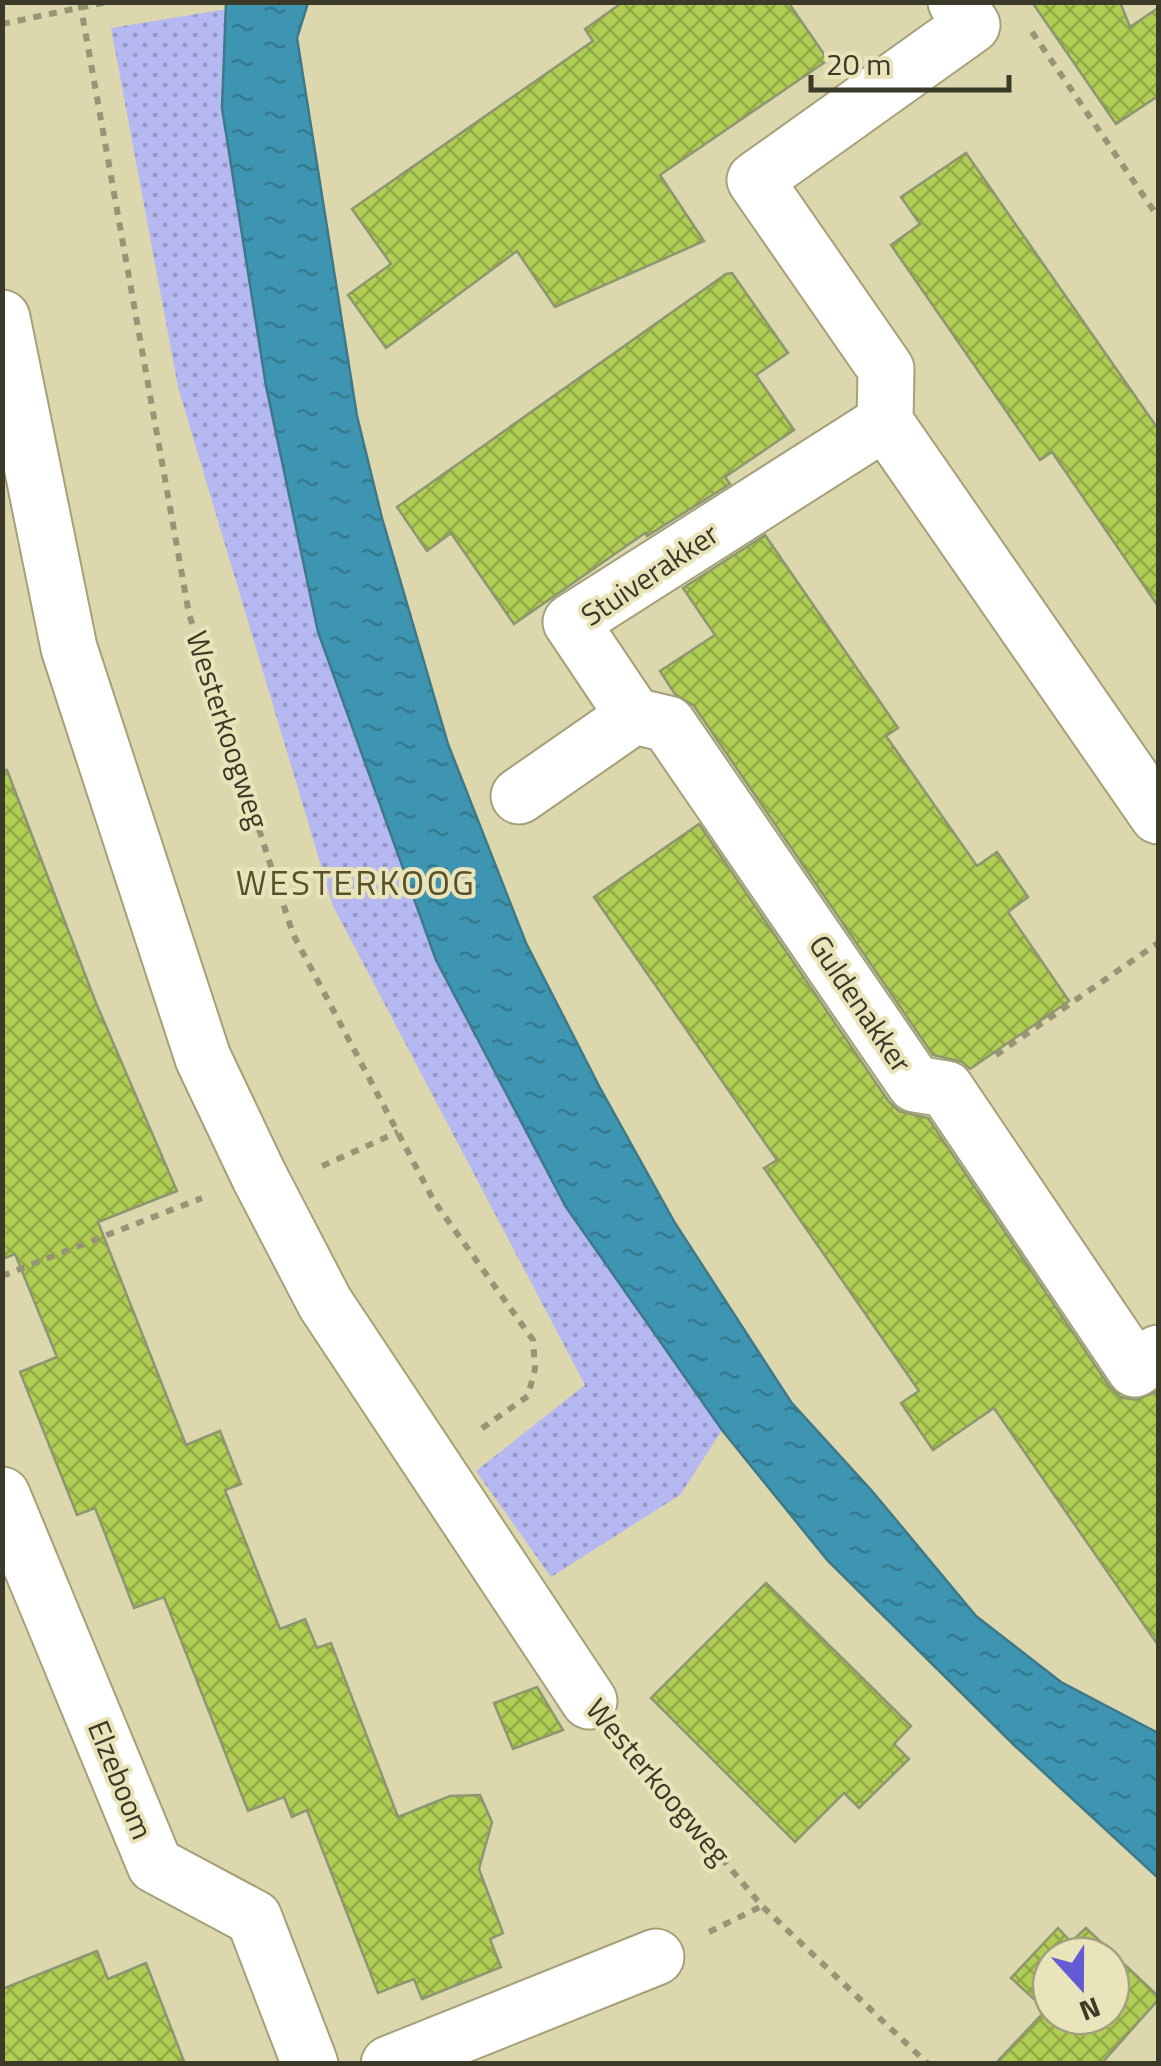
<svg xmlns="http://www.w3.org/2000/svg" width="1161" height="2066" viewBox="0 0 1161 2066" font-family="'Titillium Web',sans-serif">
  <defs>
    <pattern id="grass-dots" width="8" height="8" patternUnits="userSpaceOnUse" patternTransform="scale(2.5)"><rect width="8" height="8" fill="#b6b9f1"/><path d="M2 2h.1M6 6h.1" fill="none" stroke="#9597c3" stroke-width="1.8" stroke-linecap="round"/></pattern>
    <pattern id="water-ripples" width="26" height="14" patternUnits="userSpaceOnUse" patternTransform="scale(2.5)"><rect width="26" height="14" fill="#3e95b1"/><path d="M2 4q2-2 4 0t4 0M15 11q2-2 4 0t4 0" fill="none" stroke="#357b90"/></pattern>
    <pattern id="building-cross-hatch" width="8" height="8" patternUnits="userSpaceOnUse" patternTransform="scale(2.5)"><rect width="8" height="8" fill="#afce53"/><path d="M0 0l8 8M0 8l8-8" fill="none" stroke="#90a845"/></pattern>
  </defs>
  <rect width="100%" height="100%" fill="#dcd7ad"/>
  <polygon fill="url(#grass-dots)" points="227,9 222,108 266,386 318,633 436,960 566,1207 722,1430 680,1495 551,1577 476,1471 585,1385 333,906 178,387 111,28"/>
  <polygon fill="url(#water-ripples)" stroke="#3d7988" stroke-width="2.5" points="226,3 308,3 297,38 357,416 382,518 448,744 526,943 599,1086 675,1223 791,1402 872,1491 976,1616 1061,1682 1158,1733 1158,1878 1014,1745 828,1561 722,1430 566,1207 436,960 318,632 266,386 222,108"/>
  <g fill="url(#building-cross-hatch)" stroke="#8c9771" stroke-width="2.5" fill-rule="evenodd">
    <polygon points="623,2 788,2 828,60 660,175 704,241 555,307 517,251 386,348 348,295 391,264 352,209 593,41 585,29"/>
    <polygon points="1032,2 1120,2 1130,27 1158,8 1158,96 1116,124"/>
    <polygon points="966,153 1158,429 1158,606 1052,452 1040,460 891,245 920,224 901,197"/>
    <polygon points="732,273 788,353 756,375 794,430 725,477 730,484 647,536 645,533 514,624 451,533 427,551 397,507 726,274"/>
    <polygon points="765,535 898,728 886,736 977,866 997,852 1028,897 1008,912 1069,1001 970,1069 962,1062 933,1055 694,706 675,694 660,671 715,635 683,588"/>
    <polygon points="7,770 96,1003 177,1191 98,1222 186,1445 220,1431 241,1484 225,1490 280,1629 305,1619 317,1648 331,1643 398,1817 450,1796 480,1795 492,1822 479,1869 503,1933 490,1939 501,1967 422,1999 414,1979 378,1993 307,1810 292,1817 284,1797 248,1811 164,1597 134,1608 95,1508 77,1515 20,1372 57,1357 15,1254 2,1259 2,771"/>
    <polygon points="699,824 889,1102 899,1111 928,1118 1109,1386 1121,1397 1136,1400 1158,1391 1158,1645 994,1408 933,1450 901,1403 919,1391 764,1168 777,1160 594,897"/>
    <polygon points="766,1583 911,1726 894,1744 909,1759 859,1808 844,1793 795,1842 651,1698"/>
    <polygon points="537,1687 563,1730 513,1749 494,1703"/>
    <path d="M1058,1928L1071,1942L1086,1928L1158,1996V2000L1101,2064H995L1046,2010L1011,1978ZM1051,1956H1111V2016H1051Z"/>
    <polygon points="97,1951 108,1979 146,1963 185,2064 2,2064 2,1989"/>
  </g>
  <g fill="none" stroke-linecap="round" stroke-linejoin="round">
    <g stroke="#a5a078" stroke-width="59">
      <g id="street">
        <polyline points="956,2 972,25 755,180 886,369 885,422 1158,816"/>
        <polyline points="2,318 69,648 203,1058 259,1176 325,1303 589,1701"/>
        <polyline points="634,716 668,724 915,1084 946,1089 1135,1369 1158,1353"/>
        <polyline points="519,796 634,716 571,622 885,422"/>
        <polyline points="2,1495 155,1865 254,1918 310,2064"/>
        <polyline points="389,2064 656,1957"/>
      </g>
    </g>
    <g stroke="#989475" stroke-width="6" stroke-dasharray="8 8" stroke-linecap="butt">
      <polyline points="80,2 189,614 293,934 434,1201 533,1340 535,1369 528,1396 481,1429"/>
      <polyline points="2,24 107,2"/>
      <polyline points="1032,32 1158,217"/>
      <polyline points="996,1055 1158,943"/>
      <polyline points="322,1166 398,1132"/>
      <polyline points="2,1276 202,1198"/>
      <polyline points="629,1748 762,1906 928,2064"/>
      <polyline points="709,1932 762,1906"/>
    </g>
    <use href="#street" stroke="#fff" stroke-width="55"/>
  </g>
  <g text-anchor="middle" stroke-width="8" stroke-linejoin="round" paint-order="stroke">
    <g font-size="30" fill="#3b3928" stroke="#e9e4ba">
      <text transform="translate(650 575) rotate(-34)" y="10">Stuiverakker</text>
      <text transform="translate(227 730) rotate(72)" y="10">Westerkoogweg</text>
      <text transform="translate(860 1004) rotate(56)" y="10">Guldenakker</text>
      <text transform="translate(120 1780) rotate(68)" y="10">Elzeboom</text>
      <text transform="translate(658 1782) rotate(50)" y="10">Westerkoogweg</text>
    </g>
    <g font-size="35" letter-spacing="2.5" fill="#57522d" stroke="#e9e4ba">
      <text x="356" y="895">WESTERKOOG</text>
    </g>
  </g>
  <rect width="1161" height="2066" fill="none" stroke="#3b3928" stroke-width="10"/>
  <g transform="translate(1081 1986) rotate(159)"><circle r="48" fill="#e9e4ba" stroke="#a3a080" stroke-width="2.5"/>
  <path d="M0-8L18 38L0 25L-18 38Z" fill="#635bd4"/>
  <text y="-15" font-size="28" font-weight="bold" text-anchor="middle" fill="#3b3928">N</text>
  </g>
  <path d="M811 75v15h198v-15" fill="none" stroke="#3b3928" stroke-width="5"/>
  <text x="826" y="75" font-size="30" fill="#3b3928" stroke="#e9e4ba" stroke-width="8" paint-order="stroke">20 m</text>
</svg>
